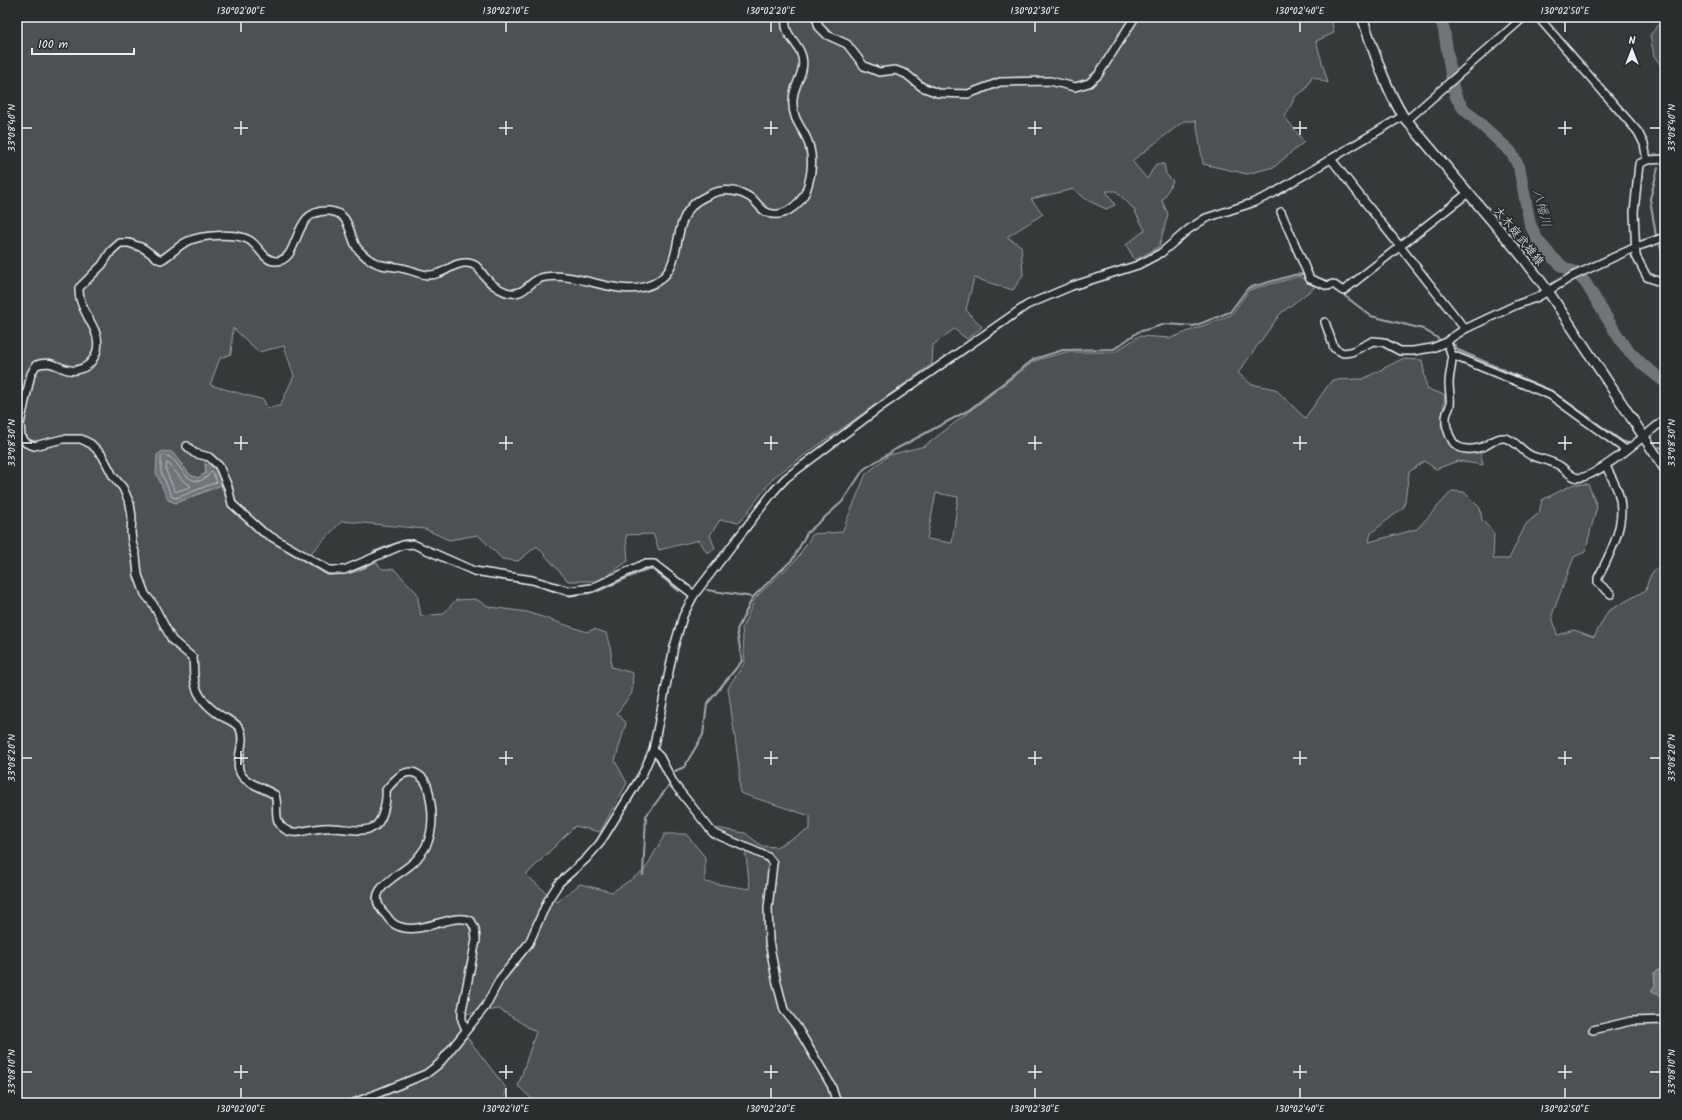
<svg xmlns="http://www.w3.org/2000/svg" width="1682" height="1120" viewBox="0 0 1682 1120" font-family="Kalam,'Klee One',sans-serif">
  <rect width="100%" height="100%" fill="#35393a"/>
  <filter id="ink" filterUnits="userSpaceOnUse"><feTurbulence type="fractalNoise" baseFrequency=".025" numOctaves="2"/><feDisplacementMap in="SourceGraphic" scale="8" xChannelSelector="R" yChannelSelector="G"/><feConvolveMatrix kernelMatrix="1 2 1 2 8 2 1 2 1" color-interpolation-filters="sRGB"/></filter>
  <g filter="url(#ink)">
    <g fill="#4d5152" stroke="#9aa1a5" fill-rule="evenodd">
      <path d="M17,17H1331L1334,33L1316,41L1328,83L1312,76L1306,89L1295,97L1285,117L1304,142L1274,167L1247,174L1203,164L1196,121H1184L1132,161L1147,179L1156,164H1164L1166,174L1173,181L1162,201L1168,214L1159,247L1135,260L1126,245L1145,230L1133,208L1116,191H1106L1115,205L1106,209L1087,200L1074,189L1031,199L1043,214L1007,237L1021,246L1023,275L1013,290L974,278L966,310L982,327L967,339L954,329L933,345L932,364L774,477L740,522L720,520L710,535L715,549L707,553L699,540L659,550L653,534L626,535L628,561L599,581H568L537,546L518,561L502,559L478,535L449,540L425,529L342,521L309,555L265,530L236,504L220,462L208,452L205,464L206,473L198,478L190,475L172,452L176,503L224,484L230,503L261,533L327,573L351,572L376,562L382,569H394L417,593L421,616L443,614L456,600L475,599L490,607L527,612L587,632L594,629L606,633L611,651V667L633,673L632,693L617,713L626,723L615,761L627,783L600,832L575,826L526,875L557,902L580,884L612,892L644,871L665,834H686L705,857V882L750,889L745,848L719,839L716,828L745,833L762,846L776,847L810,829V816L740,793L739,767L728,688L745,662L742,628L756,597L796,560L813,534L842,532L866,474L889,455L925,446L1034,361L1066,352H1115L1139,336L1171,338L1231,315L1249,290L1300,276L1315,287L1280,314L1238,373L1251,384L1275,389L1305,418L1332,380L1363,379L1402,359L1422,360L1427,389L1445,395L1441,426L1456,448L1480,451L1483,465L1458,461L1436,469L1424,461L1409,472L1404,507L1371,533L1369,542L1417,529L1452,491L1464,492L1480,508L1482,520L1494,533L1493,559H1509L1526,524L1539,513L1542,500L1574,484H1588L1597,506L1585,552L1574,557L1552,615L1557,635L1574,630L1594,637L1608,611L1646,590C1649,577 1651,568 1665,565V965L1654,973L1659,994L1665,1001V1103H536L518,1086L536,1032L499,1009L464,1014L466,1036L506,1088L504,1103H92L88,1100L82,1103H17ZM233,328L259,352L284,346L294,376L280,406L267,408L264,400L210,385L220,358L231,354ZM936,493L958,497L952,543L927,539Z"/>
      <polygon points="1665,17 1665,71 1654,56 1650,35"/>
    </g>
    <g fill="#707579" stroke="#a0a7ac">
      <polygon points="163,451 172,452 190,475 198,478 206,473 205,464 216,467 224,484 176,503 168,500 156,473 157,455"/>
      <polygon points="1665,965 1665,1001 1659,994 1651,991 1655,985 1654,973"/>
    </g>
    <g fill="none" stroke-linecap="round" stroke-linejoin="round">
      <g stroke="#b8bfc5" stroke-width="1">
        <path d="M164,455C180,457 180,481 200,481L208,476L212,471L217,482L176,498L172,497L161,472V457Z"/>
        <polygon points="167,463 169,464 183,481 190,485 190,487 175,492 166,471"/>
      </g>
      <g stroke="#a0a7ac" stroke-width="2">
        <polyline points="1656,236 1650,199 1658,168"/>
        <polyline points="1660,246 1665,257"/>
        <polyline points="1341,293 1371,316 1423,329 1439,339"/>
        <polyline points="1454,344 1458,350 1552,391 1622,441 1628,443"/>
        <polyline points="1659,447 1665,449"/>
        <polyline points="221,484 228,502"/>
        <polyline points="249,524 260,535 328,575 350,573 366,567"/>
        <polyline points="373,552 405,540 412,541"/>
        <polyline points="473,567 488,569"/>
        <polyline points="498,579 533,584 568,596 590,593"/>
        <polyline points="707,590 753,597"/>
        <polyline points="598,591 645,570 653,570 679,591"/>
        <polyline points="673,772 684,767 703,735 707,704 742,661 737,630 753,597 793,559 807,533 842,502 864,469 896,449 969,410 1034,359 1063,350 1114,349 1138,332 1166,324 1194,326 1230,312 1248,288 1294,275 1304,274"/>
        <polyline points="643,875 646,816 670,784"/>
      </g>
      <polyline stroke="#707579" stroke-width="12" points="1440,17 1444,30 1453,87 1456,97 1463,108 1511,152 1519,167 1530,224 1537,239 1551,256 1563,267 1575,272 1585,282 1624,346 1643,365 1665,382"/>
      <g stroke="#e8f1f8" stroke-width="10">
        <g id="minor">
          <polyline points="816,17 819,27 827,35 847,44 864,66 879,72 895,70 906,74 922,87 938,93 968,94 1000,82 1050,81 1075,87 1089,83 1098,75 1135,17"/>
          <polyline points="1538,17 1638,132 1644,144 1647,160"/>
          <polyline points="1406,121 1524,17"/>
          <polyline points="1331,159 1465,329"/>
          <polyline points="1665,159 1647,160 1639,164 1634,212 1636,256 1647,277 1660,282 1665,285"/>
          <polyline points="1281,212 1310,279 1328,286 1333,284 1343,291 1468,193"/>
          <polyline points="1325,322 1334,348 1343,353 1351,352 1373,341 1383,342 1400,351 1413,351 1432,348 1447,342 1451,338 1465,329 1516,305 1538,297 1573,276 1636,247 1665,237"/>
          <path d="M1447,342C1456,364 1450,363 1449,383C1449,390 1451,398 1450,405C1450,408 1448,410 1447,413C1444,422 1448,434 1453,442C1459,451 1473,450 1482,447C1489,445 1495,437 1504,438C1515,439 1522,452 1532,456C1541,459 1552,461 1560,466C1565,469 1569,475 1575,477C1591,484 1651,430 1665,419"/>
          <polyline points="1452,355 1550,395 1626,450"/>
          <polyline points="187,446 194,453 209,457 219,466 228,487 232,504 263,532 329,570 344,570 403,545 413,544 474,571 532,580 569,591 592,588 644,564 654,564 694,595"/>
          <path d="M1606,466C1610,475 1615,483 1618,492C1628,521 1611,552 1598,578V583L1611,594"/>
          <polyline points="653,750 660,757 674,784 713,833 768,857 773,863 768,908 769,941 776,979 784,1010 797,1027 831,1085 837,1103"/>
          <path d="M466,1030L462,1020V1010L476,940L475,929L471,921C451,911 418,939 394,924C391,922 388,918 386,915C362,892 393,879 409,866C415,862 421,854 425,848C433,834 433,819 431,804C429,794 429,782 420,776C407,765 394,780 386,790C387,800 383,824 372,828C360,833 345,828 332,828C321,827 310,830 299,832C292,833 287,832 282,827C273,819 279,805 275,795C266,789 254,786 245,779C229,766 248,745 240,729C237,723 229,720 223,717C210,709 198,699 195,683C193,675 194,666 193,658L172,640L153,604L145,594L138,575L136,556L132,542L131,532L132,517L130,504L123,488L113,476L102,455L91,444L81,439H63L34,446L26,443L21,436L20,424L31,374L36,365C56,358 60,373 77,370C95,366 102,347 95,331C89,317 78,304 79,288L102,265L111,251L120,243H129L143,248L157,258L161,260C170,255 177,247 186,242C200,235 241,231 253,243C260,249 266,262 276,261C302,261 290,208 329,211C351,213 348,233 357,248C362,254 369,260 376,263C384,267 393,266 401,268C415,270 425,279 439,273C449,270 455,262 467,263C478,264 479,270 485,277C490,283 498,289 506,292C526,298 528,279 545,277C578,272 614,295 644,287C688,276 668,231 692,206C696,200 707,196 713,193C725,188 741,191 751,198C757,202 760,209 766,212C782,220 800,205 806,191C813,172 814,151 804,133C797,122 792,114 793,100C793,85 806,73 802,57C798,40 783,37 786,17"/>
          <polyline points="1593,1030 1631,1021 1665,1020"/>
          <polyline points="354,1103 426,1074 439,1064 485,1007 500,979 529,943 548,900 559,883 586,859 600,843 642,775 653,750 674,647 683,616 694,595 774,491 786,478 879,408 1027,305 1072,286 1138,265 1161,253 1189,229 1206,218 1252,203 1272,194 1403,116"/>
        </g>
      </g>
      <g stroke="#e8f1f8" stroke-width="12">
        <path id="secondary" d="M1362,17C1374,51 1384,85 1403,116L1525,260L1548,291L1665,469"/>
      </g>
      <use href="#minor" stroke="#2a2d2e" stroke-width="7"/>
      <use href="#secondary" stroke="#2a2d2e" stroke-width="9"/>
    </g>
  </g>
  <path fill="none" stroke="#e8f1f8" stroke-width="1.5" d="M241,22V32M506,22V32M771,22V32M1035,22V32M1300,22V32M1565,22V32M241,121V135M506,121V135M771,121V135M1035,121V135M1300,121V135M1565,121V135M22,128H32M234,128H248M499,128H513M764,128H778M1028,128H1042M1293,128H1307M1558,128H1572M1650,128H1660M241,436V450M506,436V450M771,436V450M1035,436V450M1300,436V450M1565,436V450M22,443H32M234,443H248M499,443H513M764,443H778M1028,443H1042M1293,443H1307M1558,443H1572M1650,443H1660M241,751V765M506,751V765M771,751V765M1035,751V765M1300,751V765M1565,751V765M22,758H32M234,758H248M499,758H513M764,758H778M1028,758H1042M1293,758H1307M1558,758H1572M1650,758H1660M241,1065V1079M506,1065V1079M771,1065V1079M1035,1065V1079M1300,1065V1079M1565,1065V1079M22,1072H32M234,1072H248M499,1072H513M764,1072H778M1028,1072H1042M1293,1072H1307M1558,1072H1572M1650,1072H1660M241,1088V1098M506,1088V1098M771,1088V1098M1035,1088V1098M1300,1088V1098M1565,1088V1098"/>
  <g text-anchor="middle" stroke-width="4" stroke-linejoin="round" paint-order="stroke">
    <g font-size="12" fill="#e8f1f8" stroke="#2a2d2e">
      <text transform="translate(1519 236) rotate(51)" y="4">大木庭武雄線</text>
    </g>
    <g font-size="13" font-style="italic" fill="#acb3b8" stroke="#2a2d2e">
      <text transform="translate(1543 208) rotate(75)" y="5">八幡川</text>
    </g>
  </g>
  <rect width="1682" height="1120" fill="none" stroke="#2a2d2e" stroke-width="44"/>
  <g transform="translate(1632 50)" stroke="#2a2d2e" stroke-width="3" paint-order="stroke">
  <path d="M0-3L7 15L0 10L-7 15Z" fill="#e8f1f8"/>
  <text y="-6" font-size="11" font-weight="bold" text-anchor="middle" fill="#e8f1f8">N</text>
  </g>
  <path d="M32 48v6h102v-6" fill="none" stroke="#e8f1f8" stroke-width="2"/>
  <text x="38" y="48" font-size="12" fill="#e8f1f8" stroke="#2a2d2e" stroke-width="3" paint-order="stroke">100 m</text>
  <rect x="22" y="22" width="1638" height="1076" fill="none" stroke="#e8f1f8" stroke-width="1.5"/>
  <g font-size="10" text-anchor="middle" fill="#e8f1f8">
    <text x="241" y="14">130°02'00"E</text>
    <text x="506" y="14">130°02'10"E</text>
    <text x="771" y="14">130°02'20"E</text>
    <text x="1035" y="14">130°02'30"E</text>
    <text x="1300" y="14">130°02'40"E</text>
    <text x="1565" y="14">130°02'50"E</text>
    <text transform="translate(11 128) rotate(-90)" y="4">33°08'40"N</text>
    <text transform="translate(1671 128) rotate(-90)" y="4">33°08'40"N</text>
    <text transform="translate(11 443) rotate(-90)" y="4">33°08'30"N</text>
    <text transform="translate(1671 443) rotate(-90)" y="4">33°08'30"N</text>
    <text transform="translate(11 758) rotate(-90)" y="4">33°08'20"N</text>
    <text transform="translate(1671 758) rotate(-90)" y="4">33°08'20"N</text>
    <text transform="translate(11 1072) rotate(-90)" y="4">33°08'10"N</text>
    <text transform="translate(1671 1072) rotate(-90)" y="4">33°08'10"N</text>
    <text x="241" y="1112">130°02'00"E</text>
    <text x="506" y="1112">130°02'10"E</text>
    <text x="771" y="1112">130°02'20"E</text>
    <text x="1035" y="1112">130°02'30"E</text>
    <text x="1300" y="1112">130°02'40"E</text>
    <text x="1565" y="1112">130°02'50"E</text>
  </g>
</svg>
